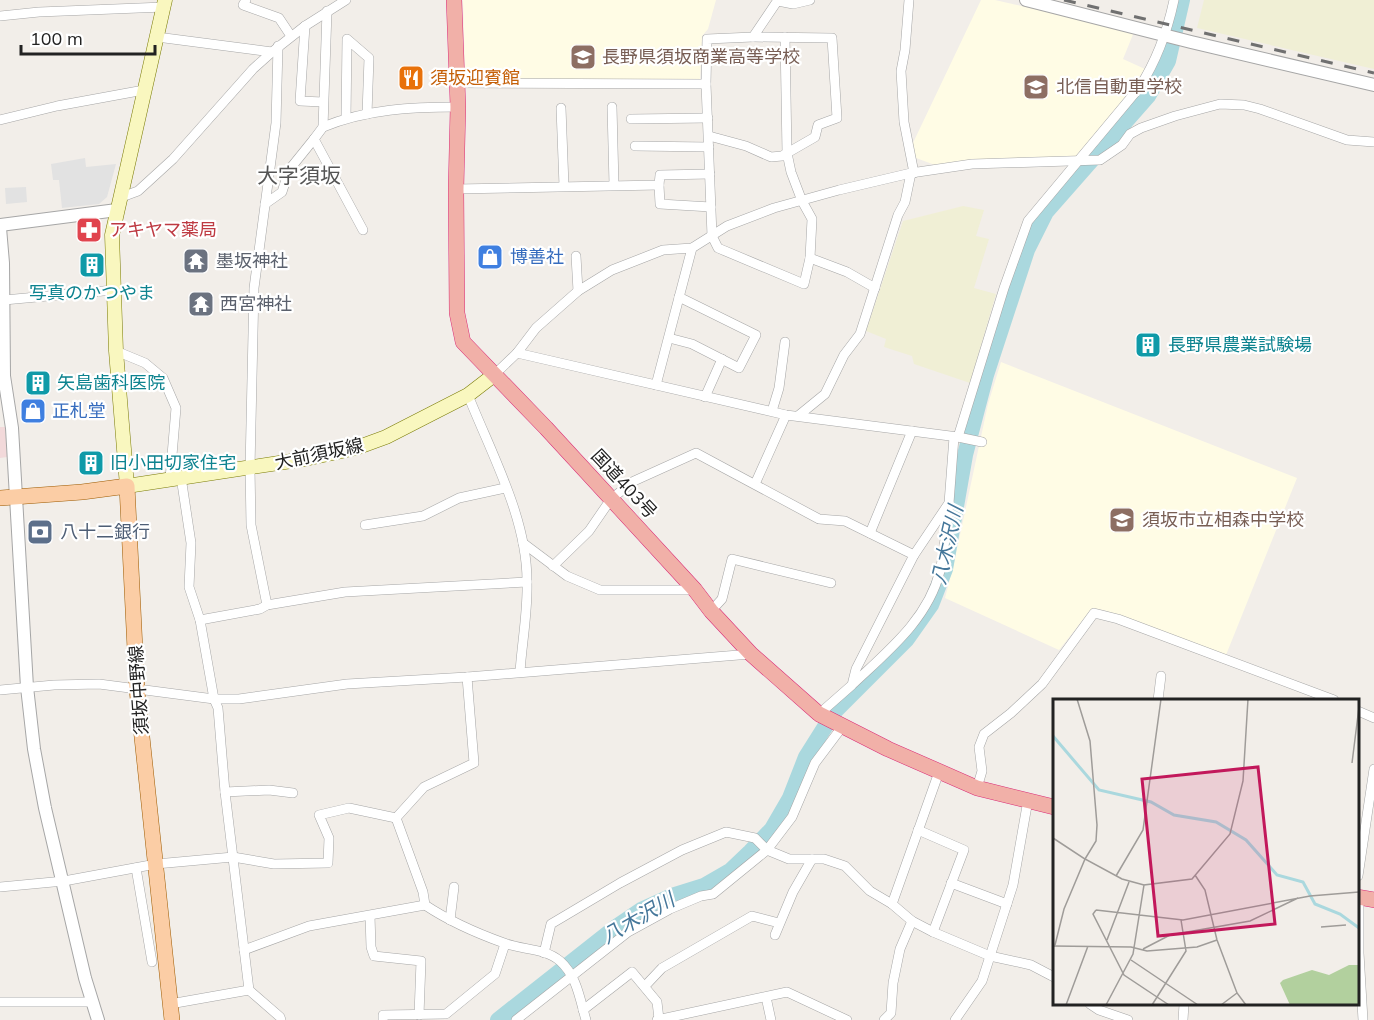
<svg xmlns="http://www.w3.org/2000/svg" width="1374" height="1020" viewBox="0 0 1374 1020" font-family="Mulish,'Noto Sans JP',sans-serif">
  <rect width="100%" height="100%" fill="#f2eee9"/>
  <polygon fill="#f2d9da" points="0,427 5,427 7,457 0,458"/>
  <g fill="#fffce5">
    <polygon points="463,0 716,0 708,29 702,36 700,79 500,80 492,77 465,77"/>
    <polygon points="981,0 995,0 1134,32 1123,59 1145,69 1119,105 1075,157 985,159 935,165 916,158 912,145"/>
    <polygon points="1001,362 1297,478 1226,655 1104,610 1096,609 1089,612 1059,650 945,598 954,563 988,404"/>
  </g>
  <g fill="#f0efd5">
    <polygon points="1204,0 1374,0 1374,69 1197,28"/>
    <polygon points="963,206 984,210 976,236 989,239 974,288 996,294 970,383 914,364 912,356 884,347 886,339 866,331 903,221"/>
  </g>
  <g fill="#e2e2e2">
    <polygon points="85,158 86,167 116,164 107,197 99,204 62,208 59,180 53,180 51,164"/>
    <polygon points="26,187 27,202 6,204 5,188"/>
  </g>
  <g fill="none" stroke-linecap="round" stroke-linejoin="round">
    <polyline stroke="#aad8de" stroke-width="16" points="498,1020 616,927 641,910 672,896 704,886 730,871 750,852 772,829 790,798 806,757 835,711 907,639 931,605 945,569 965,455 986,375 1027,250 1046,212 1148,96 1168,61 1182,0"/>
    <g stroke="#a6a6a6" stroke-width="10">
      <g id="minor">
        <polyline points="246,0 243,5 279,18 291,36"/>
        <polyline points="778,0 753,37 707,39 706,84 712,236 718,248 804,284 810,258 812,219 802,201 791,172 787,153 785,37"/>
        <polyline points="909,0 905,50 901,71 904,122 914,173"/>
        <polyline points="778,1 793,4 810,0"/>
        <polyline points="327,11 323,127 314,139 363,230"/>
        <polyline points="0,16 39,12 164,7"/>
        <polyline points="305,26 300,101 323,102"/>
        <polyline points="157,37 272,52"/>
        <polyline points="458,83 706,84"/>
        <polyline points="612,107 614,185"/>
        <polyline points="561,108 564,186"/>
        <polyline points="346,118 347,39 369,58 367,114"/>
        <polyline points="631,119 708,118"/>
        <polyline points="0,120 57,106 144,90"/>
        <path d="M323,127C367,109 412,107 458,107"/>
        <polyline points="709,136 746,146 771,157 782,156 815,137 818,125 837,118 832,38 753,37"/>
        <polyline points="635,146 709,147"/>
        <polyline points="659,185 660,204 711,207"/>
        <polyline points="456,189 659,185 660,175 710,174"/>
        <polyline points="119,198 138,191 173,159 253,69 272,52 305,26 346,0"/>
        <polyline points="265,204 282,192 289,170 314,139"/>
        <polyline points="576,256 578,291"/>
        <polyline points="810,258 847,272 875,288"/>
        <polyline points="4,300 114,290"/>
        <polyline points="669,338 692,344 739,368 756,335 679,297"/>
        <polyline points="116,351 145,363 163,378 176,408 170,479"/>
        <polyline points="517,353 786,415 958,437 982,442"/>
        <polyline points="494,375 517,353 536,328 578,291 612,270 663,250 692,248 727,226 774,208 839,190 911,173 972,164 1100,160 1122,145 1130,134 1141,128 1175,116 1220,104 1244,105 1260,109 1347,140 1374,142"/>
        <polyline points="656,385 692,248"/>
        <path d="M468,395C491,453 527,518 527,581C528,611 522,642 520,672"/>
        <polyline points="705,397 722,359"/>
        <polyline points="772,411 779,388 785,342"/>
        <polyline points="798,416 825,394 844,355 860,334 898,215 905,202 911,173"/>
        <path d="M958,437L1004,288L1028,221L1139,88C1157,60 1167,33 1174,0"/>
        <polyline points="181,477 191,543 189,587 200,620 214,699 218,708 225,792 249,990 280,1017 281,1020"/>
        <polyline points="755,484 786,415"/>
        <polyline points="365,525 423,516 459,498 505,488"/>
        <polyline points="870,533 912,431"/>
        <polyline points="523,543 567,576 600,590 695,590"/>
        <polyline points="914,555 949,503 954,437"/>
        <polyline points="553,566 589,531 611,499 634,481 696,453 819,519 845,521 914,555 856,669 852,685 819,714"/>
        <polyline points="267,605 251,525 250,468 254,288 276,123 278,46"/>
        <polyline points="711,611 722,599 732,559 831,583"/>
        <polyline points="200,620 260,609 267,605 345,592 527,582"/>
        <path d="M467,677L474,763L424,787L396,818L423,892L425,905C449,921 476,933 504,943C522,950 545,948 560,961C577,976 580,1000 586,1020"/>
        <path d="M854,683C888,651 928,619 940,571C945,549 946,525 949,503"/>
        <polyline points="0,690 54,685 99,684 214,699 239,699 347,684 467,677 751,654"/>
        <polyline points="1158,700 1161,676"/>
        <polyline points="1358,711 1374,718"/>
        <polyline points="842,727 815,763 792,817 767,850 789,859 824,859 845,866 870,891 892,904"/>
        <polyline points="939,772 892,904 912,921 933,932 990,956 1031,965 1054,977"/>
        <polyline points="977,788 982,771 979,747 984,734 1011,713 1042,684 1094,613 1118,619 1334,700"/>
        <polyline points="225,792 269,790 293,793"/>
        <polyline points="918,830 964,850 933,932"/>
        <polyline points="136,868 152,962"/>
        <polyline points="1358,876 1374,769"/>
        <polyline points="951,883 1007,904"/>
        <polyline points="0,887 64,881 156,864 233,857 274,864 328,863 329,838 319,815 349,808 396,818"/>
        <polyline points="1359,897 1359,953 1363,1020"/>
        <polyline points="370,916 371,947 374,956 421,961 419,1015"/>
        <polyline points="450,920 454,887"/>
        <polyline points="775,935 793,892 812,859"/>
        <polyline points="244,950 309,926 425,905"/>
        <polyline points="645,986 662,968 752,916 779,923"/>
        <polyline points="766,997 771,1020"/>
        <polyline points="0,1002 92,1002"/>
        <polyline points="170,1004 249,990"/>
        <polyline points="1090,1004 1099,1010 1128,1020"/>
        <polyline points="583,1010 632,972 657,1002 659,1019"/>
        <polyline points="383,1020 383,1015 446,1014 495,974 505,944"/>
        <polyline points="516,1020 628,932 670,909 701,896 713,894 767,850 755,838 726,832 682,850 620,883 551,924 544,953"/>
        <polyline points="657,1020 787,992 847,1020"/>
        <polyline points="884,1020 891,1013 893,983 900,949 912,921"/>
        <polyline points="955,1020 982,981 1013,885 1028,800"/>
        <polyline points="1183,1020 1184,1004"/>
      </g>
    </g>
    <g stroke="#a6a6a6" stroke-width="14">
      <g id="tertiary">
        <polyline points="1026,0 1191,42 1374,85"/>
        <polyline points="0,225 117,210"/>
        <polyline points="0,228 3,263 4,376 12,428 27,687 34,749 45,808 85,978 98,1020"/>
      </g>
    </g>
    <g stroke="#7a7b06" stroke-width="15">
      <polyline id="secondary" points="165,0 112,235 116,351 127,486 305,459 356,448 386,437 468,395 494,375"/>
    </g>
    <g stroke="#9e5b02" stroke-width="16">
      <polyline id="primary" points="0,498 82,492 127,486 137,690 172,1020"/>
    </g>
    <g stroke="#da2c78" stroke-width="16">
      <g id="trunk">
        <polyline points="454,0 458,107 456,189 457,313 463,342 546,428 695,590 711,611 751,654 819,714 888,749 977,788 1054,807"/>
        <polyline points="1358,897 1374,900"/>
      </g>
    </g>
    <use href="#minor" stroke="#fff" stroke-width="9"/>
    <use href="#tertiary" stroke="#fff" stroke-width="12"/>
    <use href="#secondary" stroke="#f9f7bf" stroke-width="14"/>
    <use href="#primary" stroke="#fbcda5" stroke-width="15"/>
    <use href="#trunk" stroke="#f1b0a8" stroke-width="15"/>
    <polyline stroke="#707070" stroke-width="3" stroke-dasharray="12 12" stroke-linecap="butt" points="1064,0 1374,73"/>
  </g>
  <defs>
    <g id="school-square" transform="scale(1.35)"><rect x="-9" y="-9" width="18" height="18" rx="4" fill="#8d6e63" stroke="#fff"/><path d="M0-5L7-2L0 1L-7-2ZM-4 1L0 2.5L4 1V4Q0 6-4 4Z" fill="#fff"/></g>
    <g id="restaurant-square" transform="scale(1.35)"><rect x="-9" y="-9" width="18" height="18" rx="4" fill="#e8710a" stroke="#fff"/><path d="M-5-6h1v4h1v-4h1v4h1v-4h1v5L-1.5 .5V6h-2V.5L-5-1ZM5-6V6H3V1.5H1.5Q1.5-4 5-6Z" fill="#fff"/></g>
    <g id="pharmacy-square" transform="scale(1.35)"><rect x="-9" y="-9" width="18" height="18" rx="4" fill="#e0444e" stroke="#fff"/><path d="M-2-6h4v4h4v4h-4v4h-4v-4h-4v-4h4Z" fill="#fff"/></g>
    <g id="shop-square" transform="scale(1.35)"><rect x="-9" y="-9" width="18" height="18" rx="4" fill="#3f7fe0" stroke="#fff"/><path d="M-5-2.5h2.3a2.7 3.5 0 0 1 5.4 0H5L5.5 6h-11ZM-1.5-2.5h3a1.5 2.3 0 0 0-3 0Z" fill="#fff"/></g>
    <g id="temple-square" transform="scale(1.35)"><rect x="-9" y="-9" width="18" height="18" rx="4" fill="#6b7280" stroke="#fff"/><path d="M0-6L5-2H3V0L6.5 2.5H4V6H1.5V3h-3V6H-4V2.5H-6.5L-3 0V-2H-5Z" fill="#fff"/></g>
    <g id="building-square" transform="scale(1.35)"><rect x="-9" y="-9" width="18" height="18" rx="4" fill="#0f9aa8" stroke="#fff"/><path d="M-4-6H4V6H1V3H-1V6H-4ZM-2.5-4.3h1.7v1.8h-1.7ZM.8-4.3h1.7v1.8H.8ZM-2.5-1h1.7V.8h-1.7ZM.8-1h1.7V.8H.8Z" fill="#fff"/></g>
    <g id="bank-square" transform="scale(1.35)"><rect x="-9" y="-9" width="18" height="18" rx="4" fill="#5c6f8a" stroke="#fff"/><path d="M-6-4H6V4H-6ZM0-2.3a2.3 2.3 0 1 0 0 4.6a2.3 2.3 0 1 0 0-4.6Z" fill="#fff"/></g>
  </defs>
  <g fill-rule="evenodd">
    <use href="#school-square" x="583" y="57"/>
    <use href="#restaurant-square" x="411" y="78"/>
    <use href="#school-square" x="1036" y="87"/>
    <use href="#pharmacy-square" x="89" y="230"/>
    <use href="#shop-square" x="490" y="257"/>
    <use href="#temple-square" x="196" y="261"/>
    <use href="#building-square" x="92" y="265"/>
    <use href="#temple-square" x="201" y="304"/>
    <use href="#building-square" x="1148" y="345"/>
    <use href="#building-square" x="38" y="383"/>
    <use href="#shop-square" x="33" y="411"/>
    <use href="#building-square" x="91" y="463"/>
    <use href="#school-square" x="1122" y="520"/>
    <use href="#bank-square" x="40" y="532"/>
  </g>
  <g text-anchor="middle" stroke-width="4.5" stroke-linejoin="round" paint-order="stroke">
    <g font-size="18" fill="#785e54" stroke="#fff" text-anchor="start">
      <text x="602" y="63">長野県須坂商業高等学校</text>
      <text x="1056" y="93">北信自動車学校</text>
      <text x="1142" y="526">須坂市立相森中学校</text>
    </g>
    <g font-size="18" fill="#c56008" stroke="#fff" text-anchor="start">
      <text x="430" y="84">須坂迎賓館</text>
    </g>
    <g font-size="18" fill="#be3a42" stroke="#fff" text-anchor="start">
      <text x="109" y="236">アキヤマ薬局</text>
    </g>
    <g font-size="18" fill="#366cbe" stroke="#fff" text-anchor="start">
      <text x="510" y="263">博善社</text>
      <text x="52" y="417">正札堂</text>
    </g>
    <g font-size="18" fill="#5b616d" stroke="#fff" text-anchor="start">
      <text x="216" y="267">墨坂神社</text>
      <text x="220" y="310">西宮神社</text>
    </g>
    <g font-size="18" fill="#0d838f" stroke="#fff" text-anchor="start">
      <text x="92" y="299" text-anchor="middle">写真のかつやま</text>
      <text x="1168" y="351">長野県農業試験場</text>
      <text x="57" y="389">矢島歯科医院</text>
      <text x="110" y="469">旧小田切家住宅</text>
    </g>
    <g font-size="18" fill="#222" stroke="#fff">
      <text transform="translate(319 454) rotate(-12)" y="6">大前須坂線</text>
      <text transform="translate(624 484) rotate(47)" y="6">国道403号</text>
      <text transform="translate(139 690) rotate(-94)" y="6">須坂中野線</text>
    </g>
    <g font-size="18" fill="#4e5e75" stroke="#fff" text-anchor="start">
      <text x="60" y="538">八十二銀行</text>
    </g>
    <g font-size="20" font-style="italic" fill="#45779a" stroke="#fff">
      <text transform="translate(947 545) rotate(-77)" y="7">八木沢川</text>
      <text transform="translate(638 918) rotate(-30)" y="7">八木沢川</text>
    </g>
    <g font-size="21" fill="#555" stroke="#fff">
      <text x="299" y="183">大字須坂</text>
    </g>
  </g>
  <g transform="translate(1053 699)">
    <rect width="306" height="306" fill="#f2eee9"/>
    <path d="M296,266H306V306H237L227,284L230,281L259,271L276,276Z" fill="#b2d09e"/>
    <path fill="none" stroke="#aad8de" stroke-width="3" d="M0,37L46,91L98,103L121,116L163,123L193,141L224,176L250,183L262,205L287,215L306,229"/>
    <path fill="none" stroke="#9f9c99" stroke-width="1.5" d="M24,0L37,42L44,126L43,142L32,160L69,180L91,186M299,64L306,8M0,139L32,160L11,210L2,246M142,176L152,191L164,241M63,177L90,131L108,0M43,211L40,215L71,276L116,306M43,211L130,221L257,197L306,193M268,228L293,226M54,241L76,183M0,247L78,248L94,252L144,248L164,241L184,294L193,306M90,250L117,236L197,222L245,199M78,261L145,306M13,306L35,247M53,306L80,255L91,186L139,180L177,135L190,82L195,0M99,306L133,252L128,221M168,306L184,294"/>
    <path fill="#c2185b" fill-opacity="0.15" stroke="#c2185b" stroke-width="3" d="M205,68L222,225L105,237L89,80Z"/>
    <rect width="306" height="306" fill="none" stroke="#222" stroke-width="3"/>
  </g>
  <path d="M21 45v9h134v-9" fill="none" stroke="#222222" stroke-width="3"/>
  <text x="30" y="45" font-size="18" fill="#222222" stroke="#ffffff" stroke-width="4.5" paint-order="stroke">100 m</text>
</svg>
